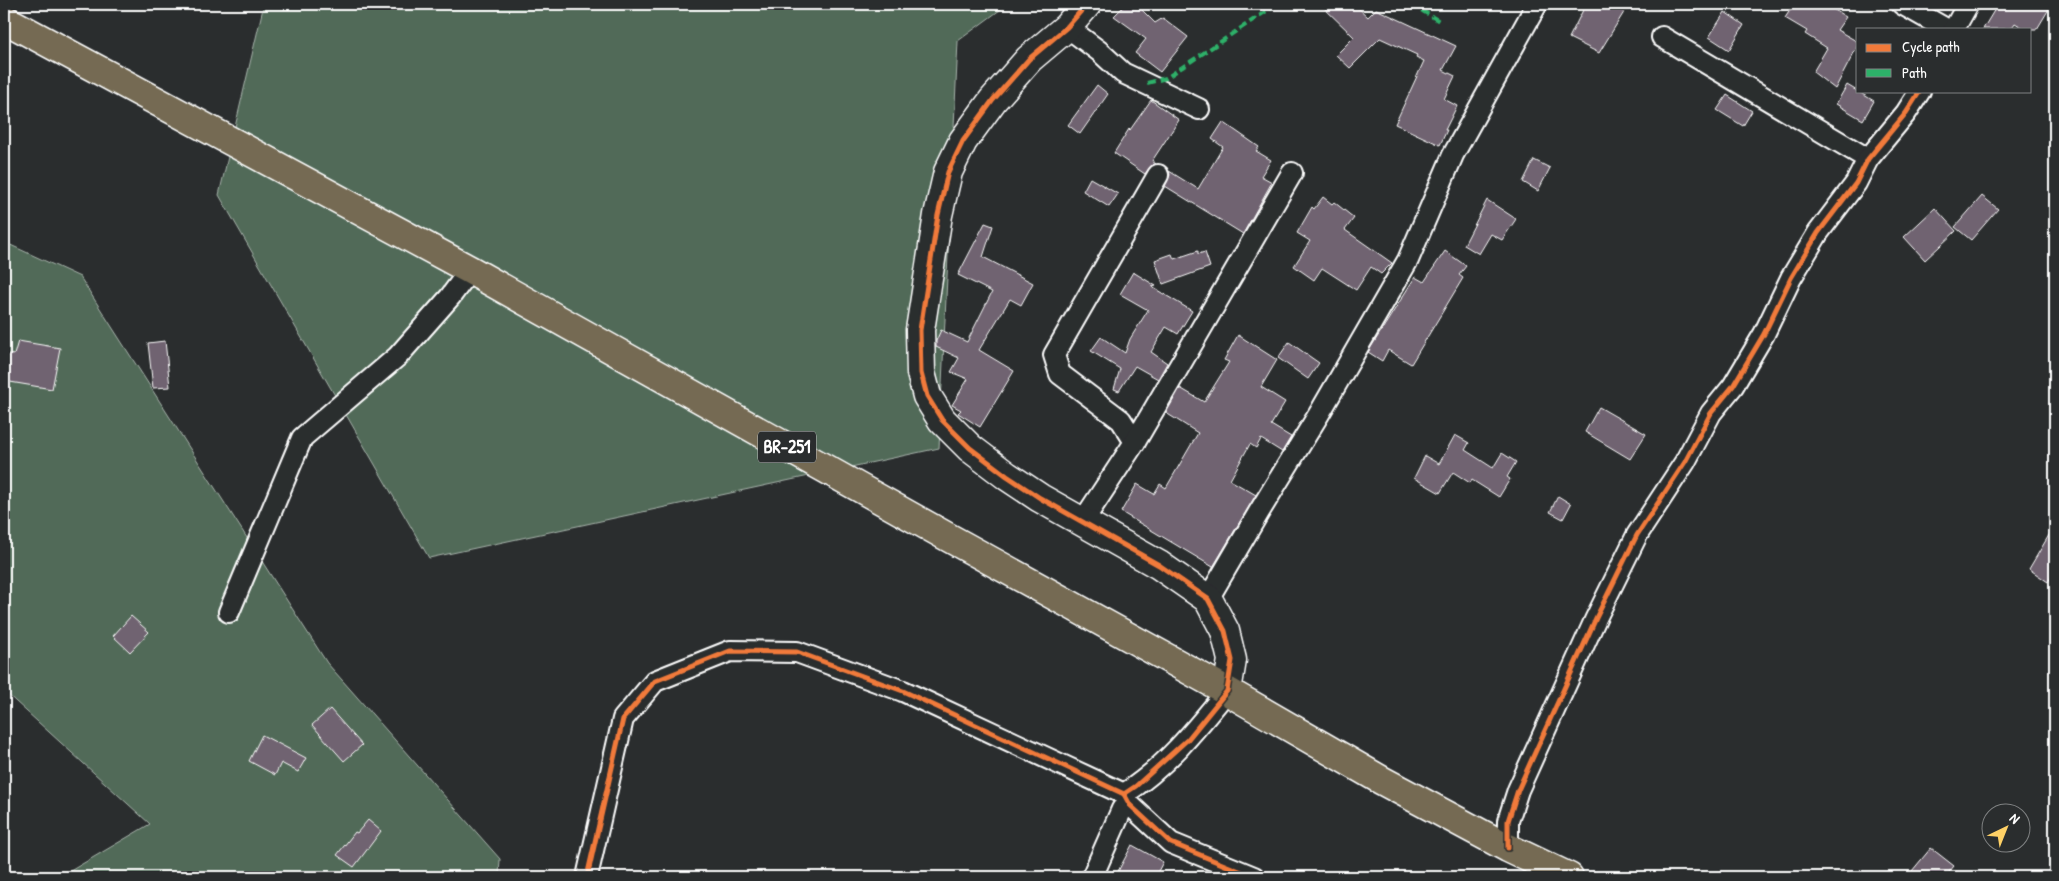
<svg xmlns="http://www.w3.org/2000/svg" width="2059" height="881" viewBox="0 0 2059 881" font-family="'Patrick Hand',sans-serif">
  <rect width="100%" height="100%" fill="#2a2d2e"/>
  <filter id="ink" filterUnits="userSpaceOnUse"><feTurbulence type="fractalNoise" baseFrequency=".02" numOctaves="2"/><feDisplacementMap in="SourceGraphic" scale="10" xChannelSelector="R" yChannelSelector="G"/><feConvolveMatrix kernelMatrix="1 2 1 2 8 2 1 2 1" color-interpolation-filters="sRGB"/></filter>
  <g filter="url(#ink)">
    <g fill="#516a58" stroke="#a8b4ac">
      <polygon points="264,4 1008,4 958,41 939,448 429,558 219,195"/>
      <polygon points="4,242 80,277 327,663 500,859 499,877 60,877 150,824 4,691"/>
    </g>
    <g fill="#706371" stroke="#fff">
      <polygon points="1126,4 1136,4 1155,23 1163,18 1188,37 1160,72 1135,53 1146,39 1114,16"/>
      <polygon points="1320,4 1354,4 1368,17 1376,9 1456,46 1443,70 1455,76 1444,99 1457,106 1445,130 1447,130 1440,145 1395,124 1424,61 1416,57 1417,55 1380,38 1350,68 1336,55 1354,37"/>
      <polygon points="1586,4 1629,4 1599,53 1569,38"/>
      <polygon points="1794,4 1825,4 1846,17 1837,30 1858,42 1858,45 1835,89 1813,72 1827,48 1805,34 1807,31 1785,18"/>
      <polygon points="1998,4 2040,4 2049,9 2037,29 2025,29 2015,23 2011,29 1983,29"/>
      <polygon points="1725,12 1744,25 1729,50 1709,37"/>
      <polygon points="1097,85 1108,94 1080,134 1068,125"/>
      <polygon points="1847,85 1874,101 1863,120 1836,104"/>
      <polygon points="1727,95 1752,111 1743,126 1717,110"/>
      <polygon points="1151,100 1179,120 1152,161 1156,164 1152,165 1145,174 1114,153 1129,129 1130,130"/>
      <polygon points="1223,122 1259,147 1256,151 1271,160 1261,176 1272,182 1243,234 1165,186 1170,175 1169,171 1198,189 1223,147 1212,139"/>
      <polygon points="1534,160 1550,168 1538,191 1523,182"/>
      <polygon points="1090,178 1118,194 1109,207 1083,191"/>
      <polygon points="1982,196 1998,209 1971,240 1955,227"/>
      <polygon points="1323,197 1332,204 1334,202 1354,218 1345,230 1392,263 1381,274 1371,267 1356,290 1322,268 1314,280 1294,266 1310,241 1297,233 1312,207 1314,209"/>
      <polygon points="1487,200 1516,219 1502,240 1491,234 1479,254 1464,245"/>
      <polygon points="1935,208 1956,231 1925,260 1904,237"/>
      <polygon points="985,223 993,226 983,257 1033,283 1021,305 1010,299 979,350 1014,371 980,427 958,413 961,410 952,405 968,379 951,372 959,358 936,347 936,341 941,330 967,342 992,292 958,275"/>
      <polygon points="1198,251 1198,254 1205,252 1210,267 1163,284 1155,260 1172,254 1174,259"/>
      <polygon points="1445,251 1466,266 1459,275 1463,278 1411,364 1388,350 1382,361 1368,352 1415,277 1424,282"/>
      <polygon points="1133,272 1156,286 1152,287 1192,311 1178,334 1166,327 1151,352 1167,363 1158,379 1135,366 1119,391 1114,389 1120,369 1091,351 1101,337 1125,353 1130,339 1148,310 1120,294"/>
      <polygon points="1238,335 1277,360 1261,387 1285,402 1271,425 1291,437 1282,452 1261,439 1256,448 1250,444 1230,480 1256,495 1213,567 1121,512 1137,484 1154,494 1160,484 1166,488 1198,433 1166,413 1180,388 1204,402 1229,362 1224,360"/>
      <polygon points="18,341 60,348 52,389 4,381 7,354 14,355"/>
      <polygon points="165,341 170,387 153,388 148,343"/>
      <polygon points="1289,342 1319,363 1308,379 1278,358"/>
      <polygon points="1599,407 1646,434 1630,459 1585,432"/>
      <polygon points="1455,435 1469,443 1465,450 1493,468 1502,453 1516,462 1507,477 1510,479 1499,497 1472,480 1470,483 1453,472 1440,493 1414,478 1425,456 1439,464"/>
      <polygon points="1558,496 1571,504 1563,519 1550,512"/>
      <polygon points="2055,525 2055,570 2048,582 2029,569"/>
      <polygon points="131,616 149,632 130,652 113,636"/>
      <polygon points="330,709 362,745 344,761 312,725"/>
      <polygon points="262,735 306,758 298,772 281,763 275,775 249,761"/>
      <polygon points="368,820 381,831 354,867 337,855 355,832 357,833"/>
      <polygon points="1132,845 1163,862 1155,877 1115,877"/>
      <polygon points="1931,848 1954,866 1945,877 1907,877"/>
    </g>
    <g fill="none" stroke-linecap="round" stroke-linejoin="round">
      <g stroke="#fff" stroke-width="24">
        <g id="street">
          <polyline points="1902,4 1946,29"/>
          <polyline points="1067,27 1099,51 1123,73 1199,109"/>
          <polyline points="1954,29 1968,4"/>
          <polyline points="1662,37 1868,159"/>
          <polyline points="1135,442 1121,420 1060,374 1054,355 1158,175"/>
          <polyline points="1083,521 1135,442 1292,173"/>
          <polyline points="1208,599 1259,512 1319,414 1408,260 1453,155 1537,4"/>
          <polyline points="229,612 302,438 398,356 450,297 470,270"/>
          <path d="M1124,794C1165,768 1197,728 1227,691"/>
          <polyline points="1508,848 1508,821 1518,790 1596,618 1637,535 1685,462 1711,413 1733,386 1764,334 1791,278 1818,233 1856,183 1868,159 1906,113 1920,91"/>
          <polyline points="587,877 623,719 655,681 730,651 797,652 903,691 1124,794 1130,805 1171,843 1254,877"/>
          <polyline points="1092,877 1122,809 1130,805"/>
        </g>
      </g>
      <g stroke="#fff" stroke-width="31">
        <polyline id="secondary" points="1087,4 1067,27 1029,59 993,100 963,141 948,172 938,215 920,330 921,373 927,396 942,420 970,448 1007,476 1040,498 1159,565 1208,599 1225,631 1232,660 1227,691"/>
      </g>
      <g stroke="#fff" stroke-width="31">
        <polyline id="primary" points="4,19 470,270 944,535 1227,691 1381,780 1508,848 1569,877"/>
      </g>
      <use href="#street" stroke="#2a2d2e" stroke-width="20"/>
      <use href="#secondary" stroke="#2a2d2e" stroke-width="28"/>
      <use href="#primary" stroke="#746b52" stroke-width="28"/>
      <g stroke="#2db169" stroke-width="4" stroke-dasharray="8 4" stroke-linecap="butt">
        <polyline points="1411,4 1441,22"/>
        <polyline points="1147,83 1166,78 1277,4"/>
      </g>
      <g stroke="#2a2d2e" stroke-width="8">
        <g id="cycleway">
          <polyline points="1087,4 1067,27 1029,59 993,100 963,141 948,172 938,215 920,330 921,373 927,396 942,420 970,448 1007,476 1040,498 1159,565 1208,599 1225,631 1232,660 1227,691 1188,739 1136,786 1124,794"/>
          <polyline points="1508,848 1508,821 1518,790 1596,618 1637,535 1685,462 1711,413 1733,386 1764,334 1791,278 1818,233 1856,183 1868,159 1906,113 1920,91"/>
          <polyline points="587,877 623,719 655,681 730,651 797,652 903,691 1124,794 1130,805 1171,843 1254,877"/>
        </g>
      </g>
      <use href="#cycleway" stroke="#f17a3a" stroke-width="5"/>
    </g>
  </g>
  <g text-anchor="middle" stroke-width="4.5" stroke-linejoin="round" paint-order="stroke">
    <rect fill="#2a2d2e" stroke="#bfc0c0" stroke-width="1" x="758" y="431.5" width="58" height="31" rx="4"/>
    <g font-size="18" font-weight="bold" fill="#fff">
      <text x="787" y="453">BR-251</text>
    </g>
  </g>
  <rect width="2059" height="881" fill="none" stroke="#2a2d2e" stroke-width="20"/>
  <rect x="10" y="10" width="2039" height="861" fill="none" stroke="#fff" stroke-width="2" filter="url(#ink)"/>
  <rect x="1856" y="28" width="175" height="65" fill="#2a2d2e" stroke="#7f8182"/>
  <rect x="1866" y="44" width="25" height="8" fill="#f17a3a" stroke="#7f8182"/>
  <text x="1902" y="52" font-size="15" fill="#ffffff">Cycle path</text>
  <rect x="1866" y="69" width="25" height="8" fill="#2db169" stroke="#7f8182"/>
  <text x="1902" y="78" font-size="15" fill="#ffffff">Path</text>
  <g transform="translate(2006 828) rotate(43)"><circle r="24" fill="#2a2d2e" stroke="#7f8182"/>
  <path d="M0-4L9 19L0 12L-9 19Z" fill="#ffd166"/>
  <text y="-8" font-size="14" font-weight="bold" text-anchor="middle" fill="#ffffff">N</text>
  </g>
</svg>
